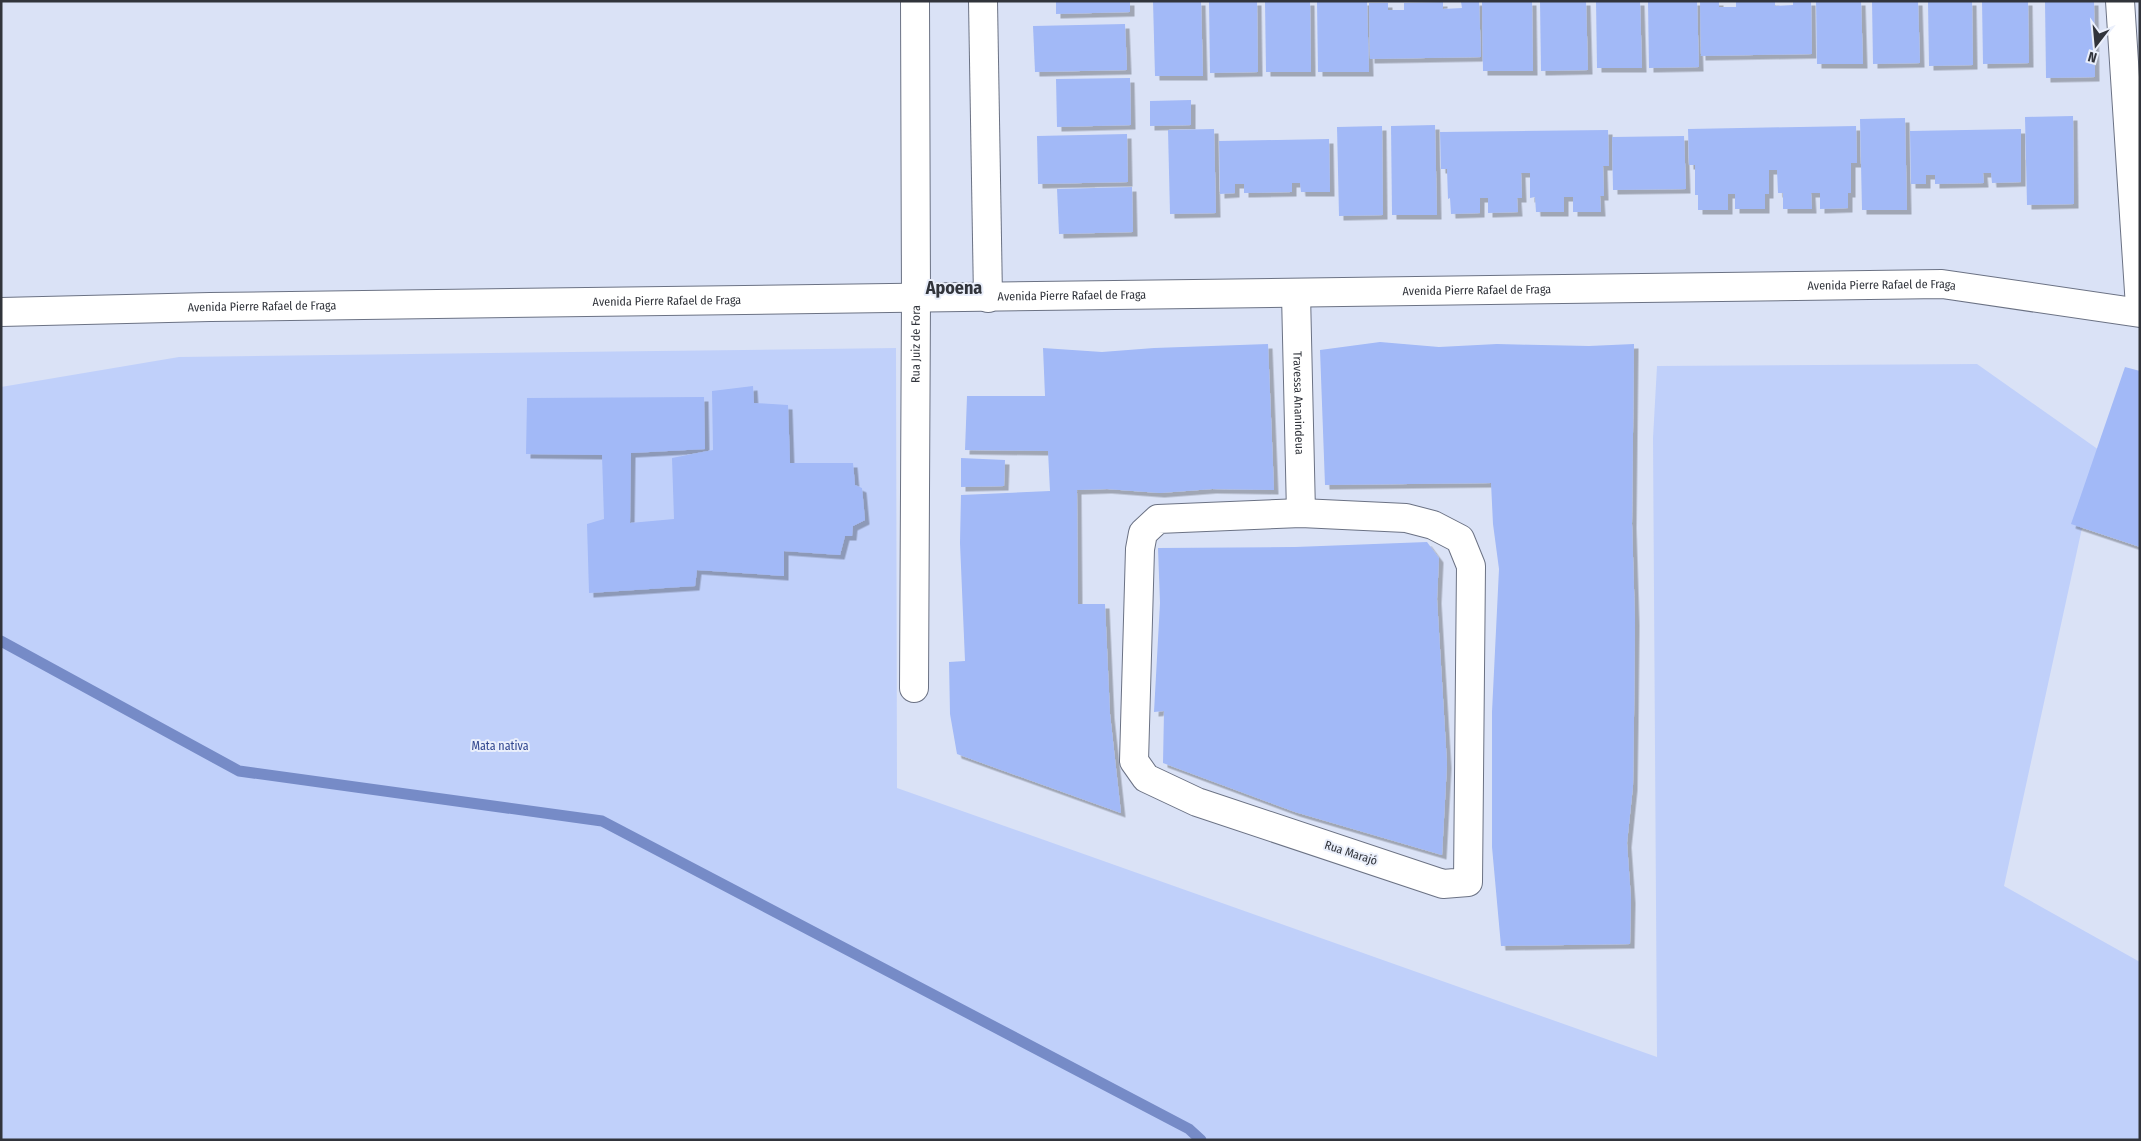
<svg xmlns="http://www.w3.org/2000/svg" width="2141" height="1141" viewBox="0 0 2141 1141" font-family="'Fira Sans Condensed',sans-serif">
  <defs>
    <filter id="shadow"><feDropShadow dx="4.5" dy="4.5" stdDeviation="0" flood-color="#0004"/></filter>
  </defs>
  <rect width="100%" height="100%" fill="#dae2f6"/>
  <polygon fill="#c0d0fa" points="896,348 897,788 1657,1057 1653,438 1657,366 1977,364 2099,450 2004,886 2140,962 2140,1140 1,1140 1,387 179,357"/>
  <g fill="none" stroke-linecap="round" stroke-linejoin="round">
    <polyline stroke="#768bc7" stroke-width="11" points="1,641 239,771 602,821 1189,1129 1201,1140"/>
  </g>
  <g fill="#a2b9f7" filter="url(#shadow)">
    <polygon points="1056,1 1130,1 1130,12 1056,14"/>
    <polygon points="1153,1 1201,1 1203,76 1155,76"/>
    <polygon points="1209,1 1257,1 1258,72 1210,73"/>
    <polygon points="1265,1 1310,1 1311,72 1266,72"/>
    <polygon points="1317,1 1367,1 1369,72 1318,72"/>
    <polygon points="1479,1 1481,57 1370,59 1369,3 1388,3 1388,10 1404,10 1404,3 1443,2 1443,9 1462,8 1461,2"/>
    <polygon points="1482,1 1532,1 1533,71 1483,71"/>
    <polygon points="1540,1 1586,1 1588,70 1541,71"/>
    <polygon points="1596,1 1640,1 1642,68 1597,68"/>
    <polygon points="1648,1 1697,1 1699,67 1649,68"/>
    <polygon points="1700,1 1719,1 1719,7 1736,7 1736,1 1775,1 1775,6 1793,5 1793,1 1811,1 1812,54 1701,56"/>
    <polygon points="1816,1 1861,1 1863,64 1817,64"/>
    <polygon points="1872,1 1918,1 1920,63 1873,64"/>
    <polygon points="1928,1 1972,1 1973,65 1929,66"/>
    <polygon points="1982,1 2028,1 2029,63 1983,64"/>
    <polygon points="2045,1 2094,1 2095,77 2046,78"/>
    <polygon points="1125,24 1127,70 1035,72 1033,26"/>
    <polygon points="1130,78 1131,125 1057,127 1056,79"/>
    <polygon points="1191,100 1191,125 1150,126 1150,101"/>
    <polygon points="2073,116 2074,204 2027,205 2025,117"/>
    <polygon points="1905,118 1907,210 1862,210 1860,119"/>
    <polygon points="1435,125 1437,215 1392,215 1391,126"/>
    <polygon points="1382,126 1383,215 1339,216 1337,127"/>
    <polygon points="1856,126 1857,163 1851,163 1851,193 1848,193 1848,208 1820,209 1820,193 1811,193 1812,209 1783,209 1783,193 1778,193 1777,170 1769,170 1769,194 1765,194 1765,209 1735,209 1735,194 1728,194 1728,210 1698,210 1698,195 1695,195 1695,165 1689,165 1688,129"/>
    <polygon points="1214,129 1216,213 1170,214 1168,130"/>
    <polygon points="2021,129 2021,182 1992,183 1991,173 1983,173 1984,183 1935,184 1935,175 1926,175 1926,184 1911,184 1910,131"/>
    <polygon points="1608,130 1609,166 1603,166 1604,196 1600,196 1601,212 1573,212 1573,197 1564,197 1564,212 1536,212 1535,197 1530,198 1530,173 1521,173 1522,198 1517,198 1518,212 1488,213 1488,198 1480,198 1480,213 1451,214 1450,198 1448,199 1447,169 1441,169 1440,132"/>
    <polygon points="1127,134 1128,182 1038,184 1037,136"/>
    <polygon points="1684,136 1686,189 1613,190 1612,137"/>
    <polygon points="1329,139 1330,192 1301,192 1300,183 1292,183 1292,192 1244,193 1244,184 1235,184 1235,193 1220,194 1219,141"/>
    <polygon points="1132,187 1133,232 1059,234 1057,189"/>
    <polygon points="1380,342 1439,347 1497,344 1589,346 1634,344 1632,524 1635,621 1634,717 1633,786 1627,843 1631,899 1630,944 1501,946 1492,847 1492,712 1499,569 1493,524 1491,483 1325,485 1320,350"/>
    <polygon points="1268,344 1274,490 1212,489 1160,493 1107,489 1077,490 1078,604 1105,604 1110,714 1121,813 957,754 950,714 949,662 965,661 960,543 961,495 1050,491 1048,451 965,450 967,396 1045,396 1043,348 1102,352 1154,348"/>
    <polygon points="2125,367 2140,371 2140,547 2071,524"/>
    <polygon points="753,386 754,403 788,405 790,463 853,463 855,485 862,488 865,520 853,526 852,536 845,536 840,555 784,551 784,576 697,570 695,586 589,593 587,524 604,519 602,455 526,454 527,398 704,397 705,449 631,453 630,523 674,519 672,458 713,450 712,391"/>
    <polygon points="961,458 1005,460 1004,486 961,487"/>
    <polygon points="1427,542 1439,558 1437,599 1447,764 1442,855 1295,812 1163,763 1164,711 1154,712 1160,603 1158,548 1295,547"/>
  </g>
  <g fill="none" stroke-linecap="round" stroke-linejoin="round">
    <g stroke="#6b7284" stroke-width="30">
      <g id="street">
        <polyline points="983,1 988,298"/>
        <polyline points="2120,1 2140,307"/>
        <path id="s1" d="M1296,294L1301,513"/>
        <polygon points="1301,513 1406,518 1433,525 1460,539 1471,566 1468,882 1443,884 1197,802 1146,778 1134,761 1140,549 1143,533 1158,519"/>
        <path id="s2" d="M914,688L916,298L915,1"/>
      </g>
    </g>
    <g stroke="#6b7284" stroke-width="30">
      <g id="secondary">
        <path id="s3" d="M1,312L210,307L1942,284L2140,313"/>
      </g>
    </g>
    <use href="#street" stroke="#fff" stroke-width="28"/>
    <use href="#secondary" stroke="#fff" stroke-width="28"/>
  </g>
  <g text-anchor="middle" stroke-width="4" stroke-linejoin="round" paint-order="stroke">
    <g font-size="12" fill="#31343b" stroke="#eaeffb">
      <text dy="4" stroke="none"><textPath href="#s3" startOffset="1881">Avenida Pierre Rafael de Fraga</textPath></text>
      <text dy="4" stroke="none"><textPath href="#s3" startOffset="1476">Avenida Pierre Rafael de Fraga</textPath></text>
      <text dy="4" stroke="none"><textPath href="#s3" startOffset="1071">Avenida Pierre Rafael de Fraga</textPath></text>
      <text dy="4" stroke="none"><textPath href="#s3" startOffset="666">Avenida Pierre Rafael de Fraga</textPath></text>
      <text dy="4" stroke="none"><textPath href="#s3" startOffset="261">Avenida Pierre Rafael de Fraga</textPath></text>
      <text dy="4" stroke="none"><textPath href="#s2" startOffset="344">Rua Juiz de Fora</textPath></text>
      <text dy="4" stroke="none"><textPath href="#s1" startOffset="109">Travessa Ananindeua</textPath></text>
      <text transform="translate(1351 853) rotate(18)" y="4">Rua Marajó</text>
    </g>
    <g font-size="12" fill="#31468e" stroke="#eaeffb">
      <text x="500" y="750">Mata nativa</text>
    </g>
    <g font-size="18" font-weight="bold" fill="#31343b" stroke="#eaeffb">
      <text x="954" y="294">Apoena</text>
    </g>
  </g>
  <rect width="2141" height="1141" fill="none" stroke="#31343b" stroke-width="5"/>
  <g transform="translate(2096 45) rotate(196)" stroke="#eaeffb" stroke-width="4" paint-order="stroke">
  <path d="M0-4L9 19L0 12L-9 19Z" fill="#31343b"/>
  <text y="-8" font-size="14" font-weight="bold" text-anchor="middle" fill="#31343b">N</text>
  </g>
</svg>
